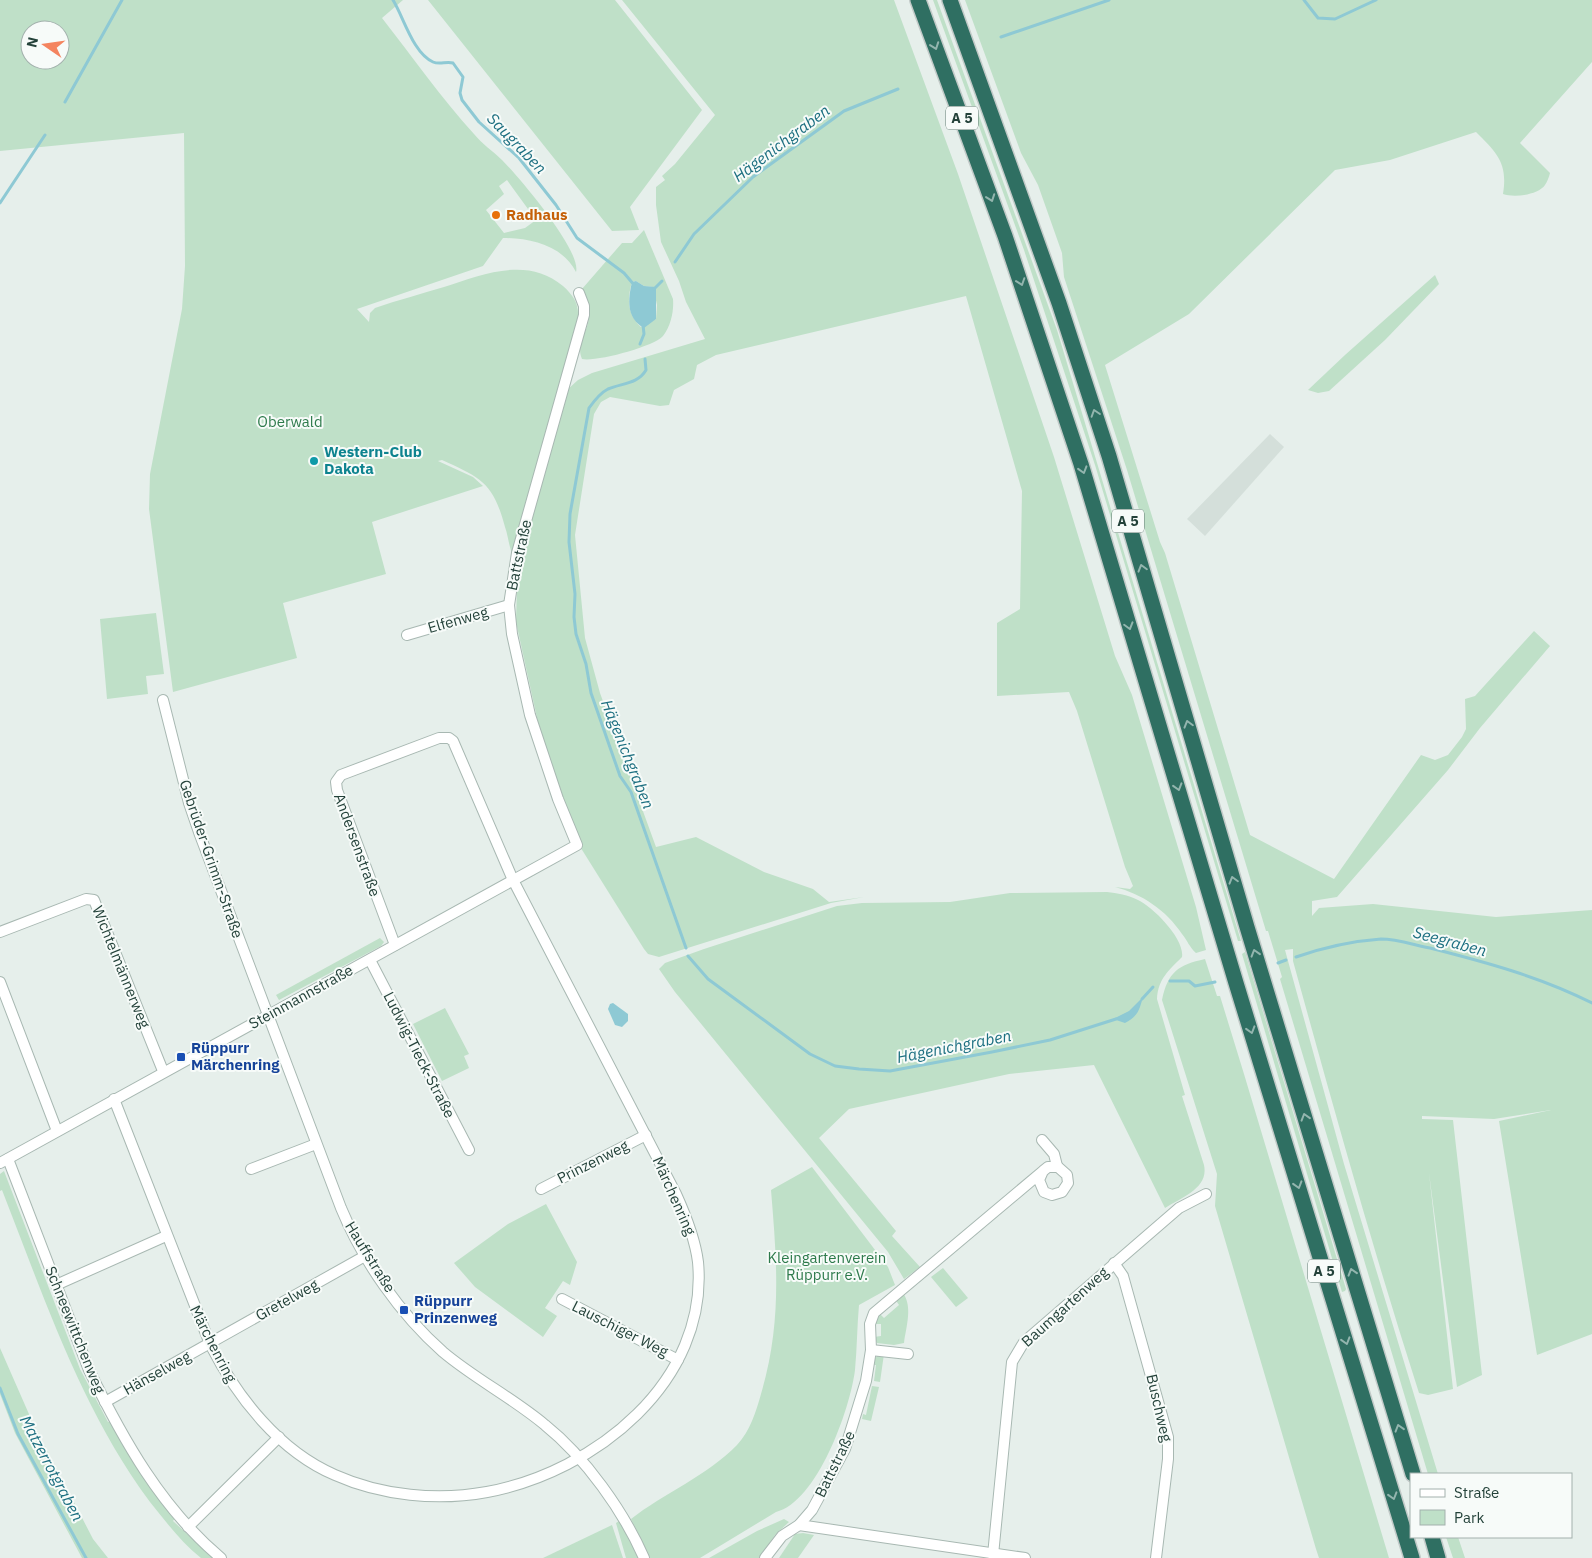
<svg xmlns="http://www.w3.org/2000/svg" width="1592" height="1558" viewBox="0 0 1592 1558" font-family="'IBM Plex Sans',sans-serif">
  <rect width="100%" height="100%" fill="#e6efeb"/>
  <polygon fill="#d4dfda" points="1270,434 1284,447 1205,536 1187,519"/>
  <g fill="#bfe0c8" fill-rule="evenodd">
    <path d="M0,0H403L382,18C411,55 442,99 474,134C482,144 493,151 502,160C518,176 582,251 576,272C563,246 531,238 503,238L483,266L357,309L369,322L370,313L375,308C398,300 421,294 444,287C483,274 528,256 563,286C574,296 579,304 578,318L512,553C509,547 508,535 505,527C493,482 481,478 442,460L438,461L473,477L483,486L372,522L386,574L283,603L297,658L173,692L149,509L150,474L182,309L185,266L184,133L0,151ZM30,30H60V60H30ZM507,180L536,220L525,228L504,233L486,210L504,194L499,186Z"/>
    <polygon points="428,0 615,0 702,110 630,207 639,230 612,231"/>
    <path d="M622,0H894L958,174L1054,457L1115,656L1132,695L1196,907L1206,950L1196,953C1190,948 1187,940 1182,934C1166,910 1142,894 1115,887L1130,889L1133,886L1125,867L1077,711L1069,692L997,696V623L1020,609L1022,491L966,296L716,355L697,365L694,379L674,390L669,405L660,406L610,397L601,402L594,414L575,535L585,638L600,693L656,847L696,837L764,872L813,889L829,902L864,897L831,903L659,957L648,954L644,949L579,845L541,736L516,622L517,586L522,557L567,390L578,380L592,373L705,339L686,302L679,281L661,242L656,205V187L665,180L662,176L675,164L715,115Z"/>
    <polygon points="933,0 937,0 1057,330 1241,941 1238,941 1095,465 1024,250"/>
    <path d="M965,0H1592V62L1520,143L1550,173C1549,177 1547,182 1545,185C1538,195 1514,198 1503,194C1508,163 1497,153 1476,132L1390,160L1335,170L1189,314L1105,365L1160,542L1165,553L1250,835L1334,879L1421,755L1435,760L1448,755L1462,737L1466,729L1465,699L1475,696L1534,631L1550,646L1480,728L1448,770L1337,897L1312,901V916L1319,908L1373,904L1496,917L1592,910V1334L1537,1355L1499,1121L1551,1110L1494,1119L1422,1116V1119L1453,1120L1482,1375L1457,1387L1429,1173L1453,1389L1428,1395L1419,1393C1373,1250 1333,1106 1293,961V949L1285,950L1344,1164L1438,1474H1428L1280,979L1282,977L1268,931H1266L1127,470L1064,277L1062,253L1038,185L1021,153Z"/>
    <path d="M644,230L673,299C674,311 671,326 663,336C653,347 596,362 582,359C575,343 589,331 589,316C589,307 583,298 582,289L622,243H632ZM636,281L644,286L653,287L657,305L656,319L641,327C627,314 627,299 632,282Z"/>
    <polygon points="1435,275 1439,284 1385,340 1329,391 1318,393 1308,390 1345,355"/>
    <polygon points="156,613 164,674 146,676 148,694 107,699 100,619"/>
    <path d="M1107,892C1117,893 1128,895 1138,900C1153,907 1185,939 1182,957C1169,970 1158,979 1157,999L1185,1095L1182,1096L1204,1165C1209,1188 1182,1197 1165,1208L1094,1065L1009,1074L849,1109L819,1138L896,1231L892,1236L920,1267L904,1279L888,1252L675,992L659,969L665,963L704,949L837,906L862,903L950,902L1010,893Z"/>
    <polygon points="380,938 384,942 381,946 279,1000 276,995"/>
    <polygon points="1245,952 1346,1289 1345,1291 1342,1292 1242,954"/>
    <path d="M1205,959L1217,996H1220L1244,1074L1389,1558H1319L1316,1549L1215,1206L1217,1174L1162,1000C1168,972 1178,965 1205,959Z"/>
    <polygon points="445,1008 469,1054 464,1056 469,1068 442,1081 413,1024"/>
    <path d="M812,1167L888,1267L895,1285L859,1305C857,1327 857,1349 855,1370C850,1410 817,1502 776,1512L700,1558H650L631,1519C663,1494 708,1475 737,1445C750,1431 756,1412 761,1394C782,1323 777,1262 771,1190Z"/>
    <path d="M4,1171L80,1369L108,1422L111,1421L175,1518L173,1521L213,1558H201C182,1543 166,1522 150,1502C81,1409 44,1297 2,1190L0,1191V1174Z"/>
    <polygon points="546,1204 577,1262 570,1285 563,1281 545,1308 557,1316 543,1337 475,1287 454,1263 508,1224"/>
    <polygon points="943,1268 968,1298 956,1307 931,1277"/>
    <path d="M903,1293C913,1307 906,1327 904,1343L894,1345L877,1343L874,1337L881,1336V1324H874L879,1313L884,1318L899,1305L895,1299Z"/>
    <polygon points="0,1348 32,1421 93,1539 108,1558 82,1558 15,1433 0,1394"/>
    <path d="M884,1354L880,1382L874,1381L876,1365H873C874,1357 877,1355 884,1354Z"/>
    <polygon points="872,1386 879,1387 871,1421 862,1419 863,1414 866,1415"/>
    <polygon points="784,1519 789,1522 775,1535 759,1558 709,1558 757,1531"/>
    <polygon points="619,1521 639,1558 626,1558 616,1523"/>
    <polygon points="612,1525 623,1558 543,1558"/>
    <polygon points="803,1533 814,1535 798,1558 779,1558 795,1534"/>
    <polygon points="1446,1537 1458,1537 1465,1558 1453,1558"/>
  </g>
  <g fill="#8ec9d4">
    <path d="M636,281L644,286L656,287V319L644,328C626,318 628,299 632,282Z"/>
    <path d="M1143,997C1139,1011 1138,1016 1125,1023L1113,1019L1129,1011Z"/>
    <polygon points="613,1003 628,1014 628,1021 622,1027 615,1025 608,1009 610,1004"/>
  </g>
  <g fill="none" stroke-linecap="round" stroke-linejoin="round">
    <g stroke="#8ec9d4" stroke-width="3">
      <path d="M393,0C404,18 413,53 433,62C440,65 446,61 453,63L463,77L460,93L462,100L479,122L519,158L556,205L577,238L624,273L635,286"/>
      <polyline points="1304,0 1318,18 1335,19 1376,0"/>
      <polyline points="1001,37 1109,0"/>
      <polyline points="65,102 122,0"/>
      <polyline points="0,203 45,135"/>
      <polyline points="675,262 694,234 753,177 844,111 898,89"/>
      <polyline points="654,289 662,281"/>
      <polyline points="640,344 644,334 643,325"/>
      <path d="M645,359L646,370C638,384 622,383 608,389C600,393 594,401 589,408L570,514L569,542L575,594L574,617L576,634L586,664L591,693L620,776L631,792L686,948"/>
      <polyline points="688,956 708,979 810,1054 835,1066 859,1069 890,1071 992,1052 1050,1040 1116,1019"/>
      <path d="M1296,957C1322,948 1353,941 1381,939C1397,939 1414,945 1430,948C1485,962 1541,977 1592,1003"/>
      <polyline points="1278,963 1286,960"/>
      <polyline points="1170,981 1189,981 1195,986 1215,982"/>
      <polyline points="1142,999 1153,987"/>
      <polyline points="0,1388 18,1434 86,1558"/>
    </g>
    <g stroke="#a8b8b2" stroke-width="12">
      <g id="street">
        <polyline points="407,635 509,605"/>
        <path d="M163,700L189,803L200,835L341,1208C363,1261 400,1314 443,1352C475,1379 513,1398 545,1425C585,1457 624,1512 644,1558"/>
        <polyline points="0,932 86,899 94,900 163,1071"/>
        <polyline points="370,960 469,1150"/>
        <polyline points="0,982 57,1131"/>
        <path d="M114,1099L210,1344C237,1397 279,1451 335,1475C382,1496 438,1501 487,1492C595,1472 709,1381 698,1262C695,1238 686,1216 676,1194L513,880L453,741L449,738H439L341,775L336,782L337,790L395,945"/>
        <polyline points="1042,1140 1054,1154 1057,1166"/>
        <path d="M8,1159L89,1370C123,1439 161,1508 221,1558"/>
        <polyline points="0,1163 577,845 558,799 530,715 512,634 509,605 517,553 584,315 584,306 579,293"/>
        <polyline points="251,1169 316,1144"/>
        <polyline points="541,1189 646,1135"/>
        <polyline points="1114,1263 1123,1276 1168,1437 1168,1459 1156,1558"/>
        <polyline points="56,1285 166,1236"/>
        <polyline points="562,1299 678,1360"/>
        <polyline points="871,1350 908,1354"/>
        <polyline points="105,1402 365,1256"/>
        <polyline points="799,1525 1025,1558"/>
        <polyline points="188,1527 279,1437"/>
        <polyline points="993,1555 1012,1362 1024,1342 1179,1208 1206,1194"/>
        <polyline points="765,1558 782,1536 799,1525 812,1510 845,1449 866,1381 871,1350 870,1324 874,1313 1043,1171 1048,1167 1058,1167 1067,1175 1068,1183 1062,1192 1052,1195 1044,1192 1039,1180 1043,1171"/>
      </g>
    </g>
    <g stroke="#c2cac8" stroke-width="18">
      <g id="highway">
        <polyline points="918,0 1005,236 1081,464 1236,983 1412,1558"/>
        <polyline points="950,0 1059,303 1109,456 1247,927 1413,1474"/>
        <polyline points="1432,1537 1438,1558"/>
      </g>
    </g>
    <use href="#street" stroke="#fff" stroke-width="10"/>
    <use href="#highway" stroke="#2f6f62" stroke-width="15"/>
  </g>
  <defs><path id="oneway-chevron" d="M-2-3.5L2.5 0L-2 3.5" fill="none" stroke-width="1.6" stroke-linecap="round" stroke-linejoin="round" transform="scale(1.25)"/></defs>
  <g stroke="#93b5ae">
    <use href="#oneway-chevron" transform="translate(935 46) rotate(70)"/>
    <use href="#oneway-chevron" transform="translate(991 198) rotate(70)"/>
    <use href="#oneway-chevron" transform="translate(1021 282) rotate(71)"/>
    <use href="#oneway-chevron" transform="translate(1095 413) rotate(-108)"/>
    <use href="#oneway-chevron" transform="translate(1083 470) rotate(73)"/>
    <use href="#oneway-chevron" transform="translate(1142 568) rotate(-106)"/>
    <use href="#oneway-chevron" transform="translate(1129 626) rotate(74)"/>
    <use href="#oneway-chevron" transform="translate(1188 724) rotate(-106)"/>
    <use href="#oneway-chevron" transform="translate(1178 787) rotate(73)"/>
    <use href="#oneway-chevron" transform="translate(1233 880) rotate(-106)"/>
    <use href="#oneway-chevron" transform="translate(1255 953) rotate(-107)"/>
    <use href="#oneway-chevron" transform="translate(1251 1030) rotate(73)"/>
    <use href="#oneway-chevron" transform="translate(1305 1117) rotate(-107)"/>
    <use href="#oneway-chevron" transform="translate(1298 1185) rotate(73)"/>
    <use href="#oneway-chevron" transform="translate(1352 1272) rotate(-107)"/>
    <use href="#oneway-chevron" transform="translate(1346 1341) rotate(73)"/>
    <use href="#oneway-chevron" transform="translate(1399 1428) rotate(-107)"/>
    <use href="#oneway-chevron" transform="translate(1393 1496) rotate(73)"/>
  </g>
  <circle fill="#e8710a" stroke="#f7fbf9" stroke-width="2" cx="496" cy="215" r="5"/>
  <circle fill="#0f9aa8" stroke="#f7fbf9" stroke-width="2" cx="314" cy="461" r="5"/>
  <g fill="#1a4fb4" stroke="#f7fbf9" stroke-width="2">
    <rect x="176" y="1052" width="10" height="10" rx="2.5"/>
    <rect x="399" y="1305" width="10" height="10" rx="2.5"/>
  </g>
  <g text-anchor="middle" stroke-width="4" stroke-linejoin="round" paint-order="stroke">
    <g fill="#f7fbf9" stroke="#637a73" stroke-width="1">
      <rect x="946" y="106.5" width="32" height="23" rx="4"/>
      <rect x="1112" y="509.5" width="32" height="23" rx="4"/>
      <rect x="1308" y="1259.5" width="32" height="23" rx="4"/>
    </g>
    <g font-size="14" font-weight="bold" fill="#24423a">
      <text x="962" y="123">A 5</text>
      <text x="1128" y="526">A 5</text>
      <text x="1324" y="1276">A 5</text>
    </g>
    <g font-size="15" font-weight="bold" fill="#c56008" stroke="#f7fbf9" text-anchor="start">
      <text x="506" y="220">Radhaus</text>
    </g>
    <g font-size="15" fill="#2d7a4b" stroke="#f7fbf9">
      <text x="290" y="427">Oberwald</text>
      <text x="827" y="1263">Kleingartenverein<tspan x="827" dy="17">Rüppurr e.V.</tspan></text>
    </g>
    <g font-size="15" font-weight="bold" fill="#0d838f" stroke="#f7fbf9" text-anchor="start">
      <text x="324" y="457">Western-Club<tspan x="324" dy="17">Dakota</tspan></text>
    </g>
    <g font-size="15" fill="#24423a" stroke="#f7fbf9">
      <text transform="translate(519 555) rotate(-78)" y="5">Battstraße</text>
      <text transform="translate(458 620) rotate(-16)" y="5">Elfenweg</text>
      <text transform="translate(357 845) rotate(70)" y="5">Andersenstraße</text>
      <text transform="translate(211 859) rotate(71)" y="5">Gebrüder-Grimm-Straße</text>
      <text transform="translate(121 967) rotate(68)" y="5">Wichtelmännerweg</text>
      <text transform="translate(301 997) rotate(-29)" y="5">Steinmannstraße</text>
      <text transform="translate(419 1055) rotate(63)" y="5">Ludwig-Tieck-Straße</text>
      <text transform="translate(593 1162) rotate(-27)" y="5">Prinzenweg</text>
      <text transform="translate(674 1196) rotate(66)" y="5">Märchenring</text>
      <text transform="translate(370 1257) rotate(58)" y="5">Hauffstraße</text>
      <text transform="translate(287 1300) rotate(-29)" y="5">Gretelweg</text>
      <text transform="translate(1065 1307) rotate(-42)" y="5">Baumgartenweg</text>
      <text transform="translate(620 1329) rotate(27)" y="5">Lauschiger Weg</text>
      <text transform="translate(75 1330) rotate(68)" y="5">Schneewittchenweg</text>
      <text transform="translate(213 1344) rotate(63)" y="5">Märchenring</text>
      <text transform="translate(157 1373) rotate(-29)" y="5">Hänselweg</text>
      <text transform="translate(1159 1408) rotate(77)" y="5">Buschweg</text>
      <text transform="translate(835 1464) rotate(-64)" y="5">Battstraße</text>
    </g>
    <g font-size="15" font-weight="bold" fill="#164399" stroke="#f7fbf9" text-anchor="start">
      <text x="191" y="1053">Rüppurr<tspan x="191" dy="17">Märchenring</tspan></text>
      <text x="414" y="1306">Rüppurr<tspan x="414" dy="17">Prinzenweg</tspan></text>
    </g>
    <g font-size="16" font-style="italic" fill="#1c6f80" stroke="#f7fbf9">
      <text transform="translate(517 143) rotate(46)" y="6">Saugraben</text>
      <text transform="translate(781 143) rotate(-37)" y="6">Hägenichgraben</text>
      <text transform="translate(628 754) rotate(68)" y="6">Hägenichgraben</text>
      <text transform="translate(1450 941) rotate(15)" y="6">Seegraben</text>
      <text transform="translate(954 1046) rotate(-11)" y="6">Hägenichgraben</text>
      <text transform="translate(52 1468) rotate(62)" y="6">Matzerrotgraben</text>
    </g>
  </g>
  <rect x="1410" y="1473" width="162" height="65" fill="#f7fbf9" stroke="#a3b1ad"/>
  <rect x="1420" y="1489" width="25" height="8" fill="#ffffff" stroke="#a3b1ad"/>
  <text x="1454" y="1498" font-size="15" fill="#24423a">Straße</text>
  <rect x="1420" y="1510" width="25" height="15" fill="#bfe0c8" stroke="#a3b1ad"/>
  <text x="1454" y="1523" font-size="15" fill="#24423a">Park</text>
  <g transform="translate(45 45) rotate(283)"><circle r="24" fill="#f7fbf9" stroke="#a3b1ad"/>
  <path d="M0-4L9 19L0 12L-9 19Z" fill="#f4845f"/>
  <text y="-8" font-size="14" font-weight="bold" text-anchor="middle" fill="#24423a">N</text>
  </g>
</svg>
